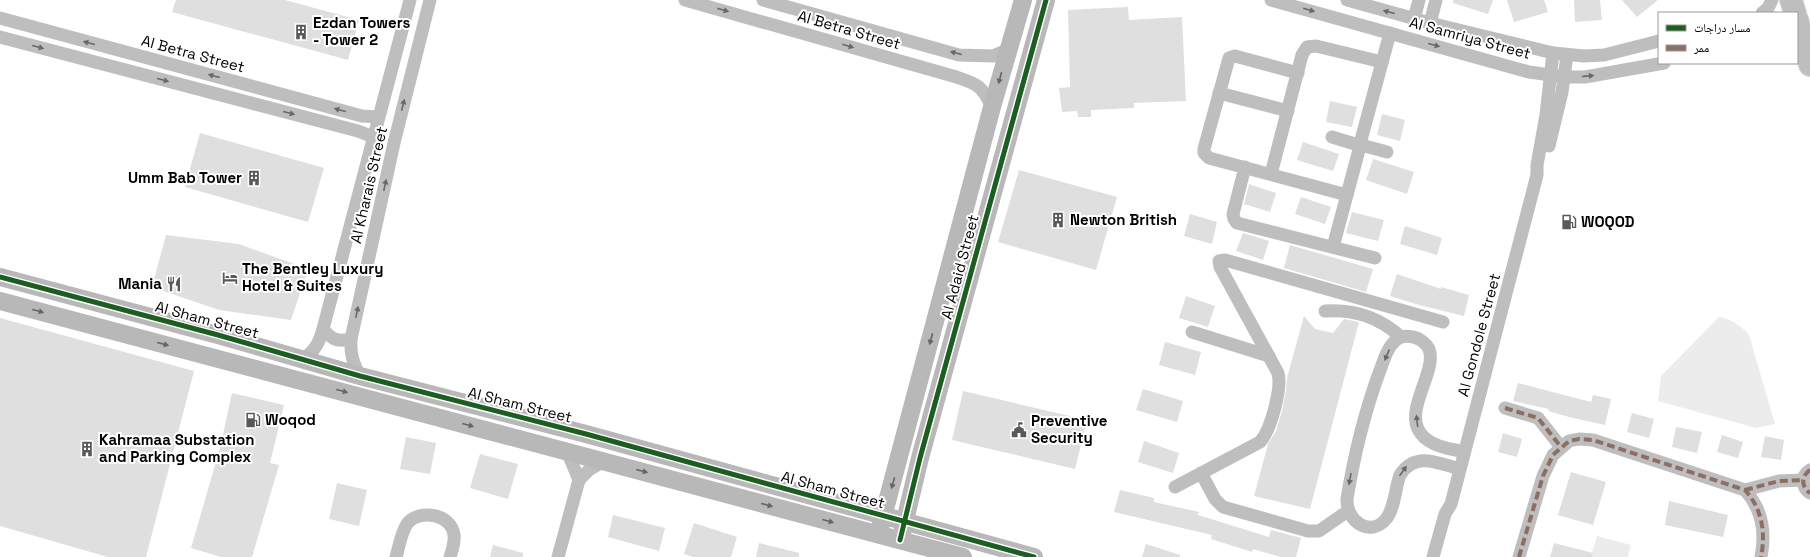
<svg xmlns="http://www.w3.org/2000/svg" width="1810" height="557" viewBox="0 0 1810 557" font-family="'Space Grotesk','Noto Naskh Arabic',sans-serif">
  <rect width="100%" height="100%" fill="#fff"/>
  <g fill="#ececec">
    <path d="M1719,317C1729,318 1743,327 1749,335L1775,424L1756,428L1658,401L1661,376Z"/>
    <polygon points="1597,536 1631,545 1628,557 1591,557"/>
  </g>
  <g fill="#dfdfdf">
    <polygon points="176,0 285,0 359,20 348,60 172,12"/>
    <polygon points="1453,0 1493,0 1488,14 1453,3"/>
    <polygon points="1507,0 1544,0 1548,12 1514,22"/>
    <polygon points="1574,0 1600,0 1602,20 1575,22"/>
    <polygon points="1622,0 1658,0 1637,17"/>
    <polygon points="1128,7 1129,20 1182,17 1186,101 1134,103 1134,108 1091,110 1091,117 1078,117 1077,111 1062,112 1059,88 1070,87 1068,10"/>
    <polygon points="1330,101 1357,107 1352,127 1326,122"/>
    <polygon points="1382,114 1405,120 1400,141 1377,135"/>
    <polygon points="200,133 324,168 308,222 185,187"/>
    <polygon points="1303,142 1339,154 1333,171 1297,160"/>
    <polygon points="1373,159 1414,172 1407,194 1366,180"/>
    <polygon points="1019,170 1117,197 1096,270 998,242"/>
    <polygon points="1249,184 1276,193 1270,212 1244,204"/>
    <polygon points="1301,197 1331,207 1325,224 1295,214"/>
    <polygon points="1352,212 1384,220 1378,241 1346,233"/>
    <polygon points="1190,214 1217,222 1212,244 1184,236"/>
    <polygon points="1405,226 1442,238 1437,255 1400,244"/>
    <polygon points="1243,233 1269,241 1263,260 1236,251"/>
    <polygon points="166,235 239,244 308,269 291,320 219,310 152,287"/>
    <polygon points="1290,245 1373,269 1366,292 1284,268"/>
    <polygon points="1397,274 1441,289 1441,287 1469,295 1464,316 1419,305 1390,296"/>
    <polygon points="1186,296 1215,306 1208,327 1179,318"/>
    <polygon points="1304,316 1315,329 1333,333 1344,319 1359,322 1310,509 1254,496 1268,444 1276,431 1282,411 1286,390 1287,378"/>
    <polygon points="0,318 194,371 146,557 108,557 0,526"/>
    <polygon points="1165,342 1201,352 1195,375 1159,365"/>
    <polygon points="1518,383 1591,402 1593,395 1611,399 1605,425 1569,417 1548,411 1549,409 1513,401"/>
    <polygon points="1143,389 1183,401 1177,422 1136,410"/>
    <polygon points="963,391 1087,420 1075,469 952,440"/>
    <polygon points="232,393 284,405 270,463 279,465 252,557 221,557 191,548 220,448"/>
    <polygon points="1632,413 1654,419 1649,438 1627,432"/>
    <polygon points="1676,427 1702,432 1697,453 1672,447"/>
    <polygon points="1503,433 1522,439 1517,457 1498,452"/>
    <polygon points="1722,435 1743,442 1738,458 1717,452"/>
    <polygon points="1765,436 1784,440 1781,460 1761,457"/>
    <polygon points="406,437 436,443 430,474 400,469"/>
    <polygon points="1144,441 1179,453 1173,473 1138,462"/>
    <polygon points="480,454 518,464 508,499 470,488"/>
    <polygon points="1571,472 1606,482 1593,525 1558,515"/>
    <polygon points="337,483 367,490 359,526 329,519"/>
    <polygon points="1120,490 1154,498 1154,502 1199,512 1198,515 1269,537 1271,530 1301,538 1296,557 1281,557 1253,549 1252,552 1211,539 1212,535 1114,512"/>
    <polygon points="1669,501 1728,515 1723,537 1665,525"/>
    <polygon points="613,515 665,528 659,551 608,537"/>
    <polygon points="694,523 737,537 731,557 693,557 684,554"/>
    <polygon points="759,543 799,553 799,557 756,557"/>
    <polygon points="1554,543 1593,553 1592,557 1550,557"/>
    <polygon points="1146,544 1180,555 1180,557 1142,557"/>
    <polygon points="493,545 523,553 523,557 490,557"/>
  </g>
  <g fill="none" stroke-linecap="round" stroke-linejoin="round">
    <g stroke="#dbdbdb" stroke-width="24">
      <g id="highway">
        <polyline points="1791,0 1795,13"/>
        <polyline points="1797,19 1810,65"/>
      </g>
    </g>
    <g stroke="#bebebe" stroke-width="13">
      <path d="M685,0L953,76C977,84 981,84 992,107"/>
      <polyline points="763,0 959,55 993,56 1007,50"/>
      <polyline points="1271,0 1529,72 1565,77 1585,77 1664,63"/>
      <polyline points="1347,0 1430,23 1553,53 1584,56 1604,55 1659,41"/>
      <polyline points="1762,13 1768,8 1772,0"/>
      <polyline points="0,18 362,116 378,117"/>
      <polyline points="1414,19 1419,0"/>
      <polyline points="1430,23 1436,0"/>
      <polyline points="0,37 358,131 373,137"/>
      <polyline points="1298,73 1235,56 1229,58 1204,149 1204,153 1209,158 1347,195"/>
      <polyline points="1219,93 1288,111"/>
      <polyline points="1332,137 1355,144"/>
      <polyline points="1361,140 1390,33"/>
      <polyline points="1365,146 1387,152"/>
      <polyline points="1549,146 1562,92 1567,55"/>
      <polyline points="1245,167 1233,214 1234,219 1237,223 1375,258"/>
      <polyline points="1271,174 1302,55 1307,47 1316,46 1382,62"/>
      <polyline points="1333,247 1359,150"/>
      <path d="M1325,311C1355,309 1379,317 1401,337"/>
      <path d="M323,329C332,340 338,342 351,339"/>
      <polyline points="1192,332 1269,356"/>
      <path d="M303,359C315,351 319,343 323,329L410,0"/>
      <path d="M360,376C353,363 350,354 351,339L394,143L430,0"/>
      <polyline points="1505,408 1538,418 1561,447"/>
      <polyline points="567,451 579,480"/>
      <path d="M1460,469C1438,463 1415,451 1400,475C1395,488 1395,508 1386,519C1370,538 1346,521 1347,499C1354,456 1364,414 1379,373C1383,363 1386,350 1393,343C1398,337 1405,335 1413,337C1419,338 1426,343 1429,349C1437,370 1407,406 1418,429C1426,446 1448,448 1464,452"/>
      <path d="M1810,470C1801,476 1801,487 1810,493"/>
      <polyline points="1201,473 1215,499 1223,507 1308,531 1319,531 1348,511"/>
      <path d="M1175,487L1260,442C1271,430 1282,388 1278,373L1220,267L1219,261L1225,260L1443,322"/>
      <polyline points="1745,490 1779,481 1803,480"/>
      <path d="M396,557C399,547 401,533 407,524C419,508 452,514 454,535C455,542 452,551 450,557"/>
      <polyline points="558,557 579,480 590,469 604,461"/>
      <polyline points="1433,557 1445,514 1451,504 1537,175 1537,165 1546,115 1553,53"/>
      <path d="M1519,557L1543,476L1553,455L1569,441L1579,439L1593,440L1745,490C1762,509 1766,532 1761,557"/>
    </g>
    <g stroke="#b8b8b8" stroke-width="18">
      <polyline points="0,277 218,335 360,376 586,434 1034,557"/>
      <polyline points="0,301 963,557"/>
      <polyline points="880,528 992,107 1023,0"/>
      <polyline points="902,533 920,458 1046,0"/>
    </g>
    <use href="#highway" stroke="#bebebe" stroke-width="22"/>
    <g stroke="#8d6e63" stroke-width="4" stroke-dasharray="8 4" stroke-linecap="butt">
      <polyline points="1505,408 1538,418 1561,447"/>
      <path d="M1810,470C1801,476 1801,487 1810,493"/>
      <polyline points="1745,490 1779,481 1803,480"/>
      <path d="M1519,557L1543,476L1553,455L1569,441L1579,439L1593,440L1745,490C1762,509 1766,532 1761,557"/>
    </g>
    <g stroke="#fff" stroke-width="8">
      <g id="cycleway">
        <polyline points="0,277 218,335 360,376 586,434 1034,557"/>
        <polyline points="900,540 920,458 1046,0"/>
      </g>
    </g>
    <use href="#cycleway" stroke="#1b5e20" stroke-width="5"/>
  </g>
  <defs><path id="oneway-solid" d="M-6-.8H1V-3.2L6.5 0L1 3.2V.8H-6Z"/></defs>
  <g fill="#686868">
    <use href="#oneway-solid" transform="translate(723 10) rotate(16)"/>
    <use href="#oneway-solid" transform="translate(1309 10) rotate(16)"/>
    <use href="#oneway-solid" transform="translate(1389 12) rotate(-165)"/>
    <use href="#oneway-solid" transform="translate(89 43) rotate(-165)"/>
    <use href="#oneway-solid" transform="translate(1434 45) rotate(15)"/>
    <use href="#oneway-solid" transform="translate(848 46) rotate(16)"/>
    <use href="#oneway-solid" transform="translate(38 47) rotate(15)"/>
    <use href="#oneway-solid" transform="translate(956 53) rotate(-166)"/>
    <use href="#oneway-solid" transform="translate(214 76) rotate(-165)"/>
    <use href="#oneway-solid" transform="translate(1588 76) rotate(-5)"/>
    <use href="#oneway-solid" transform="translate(163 80) rotate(15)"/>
    <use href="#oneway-solid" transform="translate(403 105) rotate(-76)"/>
    <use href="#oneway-solid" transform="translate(340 110) rotate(-165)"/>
    <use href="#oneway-solid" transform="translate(289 113) rotate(15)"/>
    <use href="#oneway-solid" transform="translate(385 185) rotate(-78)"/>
    <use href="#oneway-solid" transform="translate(357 312) rotate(-78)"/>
    <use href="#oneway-solid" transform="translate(1387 355) rotate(113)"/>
    <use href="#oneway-solid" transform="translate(1417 421) rotate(-97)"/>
    <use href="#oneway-solid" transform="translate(1403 471) rotate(-54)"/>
    <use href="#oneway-solid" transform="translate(1350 479) rotate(100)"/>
  </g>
  <g fill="#656565">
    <use href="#oneway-solid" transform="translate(1000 78) rotate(105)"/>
    <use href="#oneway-solid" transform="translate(38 311) rotate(15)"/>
    <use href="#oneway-solid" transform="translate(931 339) rotate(105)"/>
    <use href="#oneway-solid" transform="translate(163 344) rotate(15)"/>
    <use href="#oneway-solid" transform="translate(342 391) rotate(15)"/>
    <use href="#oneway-solid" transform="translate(468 425) rotate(15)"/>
    <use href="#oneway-solid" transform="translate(642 471) rotate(15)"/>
    <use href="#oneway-solid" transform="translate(893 483) rotate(106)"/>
    <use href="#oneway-solid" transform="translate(767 505) rotate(15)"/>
    <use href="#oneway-solid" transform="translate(828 521) rotate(15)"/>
  </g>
  <defs>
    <g id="building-bare" transform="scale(1.2)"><path d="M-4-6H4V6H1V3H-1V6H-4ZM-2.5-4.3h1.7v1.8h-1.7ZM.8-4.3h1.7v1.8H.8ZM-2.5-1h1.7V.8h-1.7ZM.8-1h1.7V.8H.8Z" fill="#595959" stroke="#fff" stroke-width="2.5" paint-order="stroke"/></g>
    <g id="fuel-bare" transform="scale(1.2)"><path d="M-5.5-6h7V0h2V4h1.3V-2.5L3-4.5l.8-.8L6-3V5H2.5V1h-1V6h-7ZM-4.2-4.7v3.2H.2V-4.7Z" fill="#595959" stroke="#fff" stroke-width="2.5" paint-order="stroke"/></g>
    <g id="hotel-bare" transform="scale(1.2)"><path d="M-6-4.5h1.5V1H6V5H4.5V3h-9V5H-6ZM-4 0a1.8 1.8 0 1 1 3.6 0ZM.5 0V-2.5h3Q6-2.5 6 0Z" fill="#595959" stroke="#fff" stroke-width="2.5" paint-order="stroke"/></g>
    <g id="restaurant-bare" transform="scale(1.2)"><path d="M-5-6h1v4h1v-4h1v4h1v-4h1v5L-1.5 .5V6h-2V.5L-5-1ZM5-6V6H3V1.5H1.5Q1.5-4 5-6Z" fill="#595959" stroke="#fff" stroke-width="2.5" paint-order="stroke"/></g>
    <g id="civic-bare" transform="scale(1.2)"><path d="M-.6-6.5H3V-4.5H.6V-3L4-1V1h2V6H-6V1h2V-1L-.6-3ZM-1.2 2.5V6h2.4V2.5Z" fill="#595959" stroke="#fff" stroke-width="2.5" paint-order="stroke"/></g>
  </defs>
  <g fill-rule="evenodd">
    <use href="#building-bare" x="301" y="32"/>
    <use href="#building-bare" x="254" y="178"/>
    <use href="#building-bare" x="1058" y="220"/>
    <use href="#fuel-bare" x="1569" y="222"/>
    <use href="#hotel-bare" x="230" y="278"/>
    <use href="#restaurant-bare" x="174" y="284"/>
    <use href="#fuel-bare" x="253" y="420"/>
    <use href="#civic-bare" x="1019" y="430"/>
    <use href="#building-bare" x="87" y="449"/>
  </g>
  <g text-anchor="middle" stroke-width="4" stroke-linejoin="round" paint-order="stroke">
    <g font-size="15" font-weight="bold" fill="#000" stroke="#fff" text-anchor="start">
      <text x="313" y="28">Ezdan Towers<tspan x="313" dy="17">- Tower 2</tspan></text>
      <text x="242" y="183" text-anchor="end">Umm Bab Tower</text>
      <text x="1070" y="225">Newton British</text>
      <text x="1581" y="227">WOQOD</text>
      <text x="242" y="274">The Bentley Luxury<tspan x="242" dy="17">Hotel &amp; Suites</tspan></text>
      <text x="162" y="289" text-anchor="end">Mania</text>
      <text x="265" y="425">Woqod</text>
      <text x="1031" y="426">Preventive<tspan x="1031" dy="17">Security</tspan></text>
      <text x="99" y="445">Kahramaa Substation<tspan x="99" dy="17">and Parking Complex</tspan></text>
    </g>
    <g font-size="15" fill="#000" stroke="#fff">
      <text transform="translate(849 30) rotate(16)" y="5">Al Betra Street</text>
      <text transform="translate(1470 38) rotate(15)" y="5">Al Samriya Street</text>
      <text transform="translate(193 54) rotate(15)" y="5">Al Betra Street</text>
      <text transform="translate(369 185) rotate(-77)" y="5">Al Kharais Street</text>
      <text transform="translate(960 267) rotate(-75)" y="5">Al Adaid Street</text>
      <text transform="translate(207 320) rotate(15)" y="5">Al Sham Street</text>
      <text transform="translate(1479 335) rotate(-75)" y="5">Al Gondole Street</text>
      <text transform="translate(520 405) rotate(14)" y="5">Al Sham Street</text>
      <text transform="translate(833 490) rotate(15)" y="5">Al Sham Street</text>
    </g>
  </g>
  <rect x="1658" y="12" width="140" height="52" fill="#ffffff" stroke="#999999"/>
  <rect x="1666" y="25" width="20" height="6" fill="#1b5e20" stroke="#999999"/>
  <text x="1694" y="32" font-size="12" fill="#000000">مسار دراجات</text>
  <rect x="1666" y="45" width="20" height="6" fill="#8d6e63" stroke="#999999"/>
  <text x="1694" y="52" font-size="12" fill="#000000">ممر</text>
</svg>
